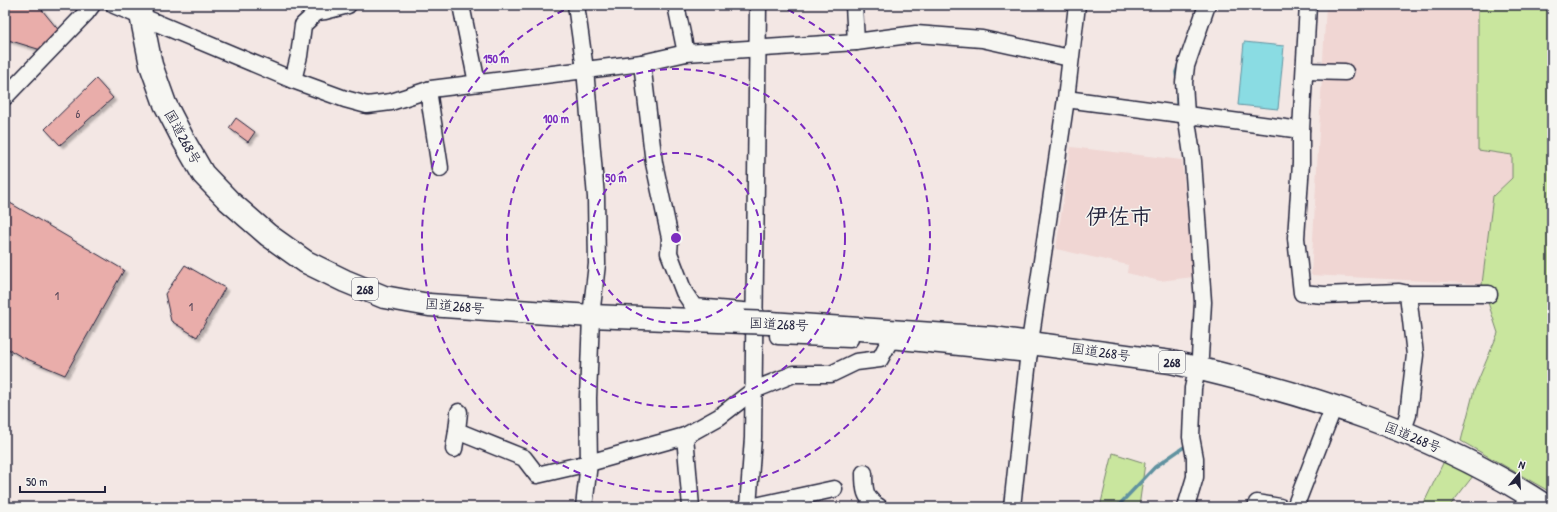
<svg xmlns="http://www.w3.org/2000/svg" width="1557" height="512" viewBox="0 0 1557 512" font-family="'Patrick Hand','Klee One',sans-serif">
  <defs>
    <filter id="shadow"><feDropShadow dx="3" dy="3" stdDeviation="1" flood-color="#0004"/></filter>
  </defs>
  <rect width="100%" height="100%" fill="#f3e7e4"/>
  <filter id="ink" filterUnits="userSpaceOnUse"><feTurbulence type="fractalNoise" baseFrequency=".025" numOctaves="2"/><feDisplacementMap in="SourceGraphic" scale="8" xChannelSelector="R" yChannelSelector="G"/><feConvolveMatrix kernelMatrix="1 2 1 2 8 2 1 2 1" color-interpolation-filters="sRGB"/></filter>
  <g filter="url(#ink)">
    <g fill="#f0d6d3">
      <polygon points="1326,5 1479,5 1478,150 1512,155 1512,178 1493,196 1482,284 1311,275"/>
      <polygon points="1071,147 1182,160 1193,277 1160,281 1127,273 1128,265 1056,249"/>
    </g>
    <g fill="#c9e69e" stroke="#76846c">
      <polygon points="1478,5 1552,5 1552,493 1461,441 1474,390 1498,333 1482,284 1493,196 1512,178 1512,155 1478,150"/>
      <polygon points="1113,453 1145,463 1139,507 1100,507"/>
      <polygon points="1444,461 1473,476 1449,507 1422,507"/>
    </g>
    <polygon fill="#8adce3" stroke="#6092a0" points="1244,42 1284,46 1278,109 1238,105"/>
    <g fill="none" stroke-linecap="round" stroke-linejoin="round">
      <g stroke="#6092a0" stroke-width="3.5">
        <polyline points="1177,81 1176,72 1179,64"/>
        <polyline points="1177,96 1177,103"/>
        <polyline points="1117,507 1155,467 1184,447"/>
      </g>
    </g>
    <g fill="#e9adaa" stroke="#22223b" filter="url(#shadow)">
      <polygon points="5,5 38,5 60,32 41,50 5,39"/>
      <polygon points="96,79 113,98 60,145 45,129"/>
      <polygon points="236,118 255,132 248,142 229,128"/>
      <polygon points="5,200 124,270 65,375 20,356 5,347"/>
      <polygon points="185,265 225,288 197,337 171,321 165,294"/>
    </g>
    <g fill="none" stroke-linecap="round" stroke-linejoin="round">
      <g stroke="#22223b" stroke-width="19">
        <g id="minor">
          <polyline points="114,5 293,80 345,99 367,105 391,102 431,89 642,63 686,53 856,42 916,34 982,39 1070,58"/>
          <polyline points="461,5 477,83"/>
          <polyline points="576,5 585,69 596,197 597,264 591,316 588,398 589,463 584,507"/>
          <polyline points="676,5 686,53"/>
          <polyline points="854,5 856,42"/>
          <polyline points="317,12 325,11 348,5"/>
          <polyline points="642,63 654,163 670,238 669,253 684,292 694,307 755,312"/>
          <polyline points="1305,71 1345,72"/>
          <polyline points="293,80 299,56 303,25 317,12 318,5"/>
          <polyline points="428,90 440,168"/>
          <polyline points="5,97 86,13 92,5"/>
          <polyline points="1066,99 1301,130 1301,163 1296,238 1302,293 1324,295 1399,292 1408,294 1415,355 1408,415 1402,432"/>
          <polyline points="1301,130 1308,5"/>
          <polyline points="1408,294 1489,294"/>
          <polyline points="778,336 850,339"/>
          <polyline points="459,412 457,431 524,458 537,475 589,463 685,436 719,417 754,390 794,374 831,374 856,362 880,359 890,340 1029,354"/>
          <polyline points="685,436 691,507"/>
          <polyline points="454,449 457,431"/>
          <path d="M864,473C864,489 864,498 879,507"/>
          <polyline points="1257,503 1280,507"/>
          <polyline points="748,507 753,438 758,5"/>
          <polyline points="751,507 834,489"/>
          <polyline points="1012,507 1030,342 1066,99 1077,5"/>
          <polyline points="1186,507 1195,477 1195,458 1191,437 1193,388 1200,357 1203,302 1193,161 1186,115 1184,82 1186,66 1207,5"/>
          <polyline points="1295,507 1334,406"/>
        </g>
      </g>
      <g stroke="#22223b" stroke-width="25">
        <g id="highway">
          <polyline points="140,5 141,15 151,65 165,104 184,141 203,174 229,201 268,235 306,262 345,281 384,297 429,305 591,316 744,322"/>
          <path d="M770,323L993,338L1171,362C1302,392 1435,432 1547,507"/>
        </g>
      </g>
      <use href="#minor" stroke="#f6f6f2" stroke-width="16"/>
      <use href="#highway" stroke="#f6f6f2" stroke-width="22"/>
      <g stroke="#22223b" stroke-width="25" stroke-linecap="butt">
        <polyline id="highway-bridge" points="744,322 770,323"/>
      </g>
      <use href="#highway-bridge" stroke="#f6f6f2" stroke-width="22"/>
    </g>
  </g>
  <g fill="none" stroke="#7b2cbf" stroke-width="2" stroke-dasharray="7 5">
    <circle cx="676" cy="238" r="85"/>
    <circle cx="676" cy="238" r="169"/>
    <path d="M777 5A254 254 0 1 1 575 5"/>
  </g>
  <g text-anchor="middle" stroke-width="3" stroke-linejoin="round" paint-order="stroke">
    <g font-size="12" fill="#544557">
      <text x="78" y="118">6</text>
      <text x="57" y="300">1</text>
      <text x="191" y="311">1</text>
    </g>
    <g fill="#f6f6f2" stroke="#626272" stroke-width="1">
      <rect x="352" y="278" width="26" height="22" rx="3"/>
      <rect x="1159" y="351" width="26" height="22" rx="3"/>
    </g>
    <g font-size="13" font-weight="bold" fill="#22223b">
      <text x="365" y="294">268</text>
      <text x="1172" y="367">268</text>
    </g>
    <g font-size="14" fill="#22223b" stroke="#f6f6f2">
      <text transform="translate(183 137) rotate(61)" y="5">国道268号</text>
      <text transform="translate(455 306) rotate(5)" y="5">国道268号</text>
      <text transform="translate(779 324) rotate(3)" y="5">国道268号</text>
      <text transform="translate(1101 352) rotate(8)" y="5">国道268号</text>
      <text transform="translate(1413 437) rotate(22)" y="5">国道268号</text>
    </g>
    <g font-size="22" font-weight="bold" fill="#22223b" stroke="#f6f6f2">
      <text x="1119" y="224">伊佐市</text>
    </g>
  </g>
  <circle cx="676" cy="238" r="6" fill="#7b2cbf" stroke="#f6f6f2" stroke-width="2"/>
  <g font-size="12" text-anchor="middle" font-weight="bold" fill="#7b2cbf" stroke="#f6f6f2" stroke-width="3" stroke-linejoin="round" paint-order="stroke">
    <text x="496" y="63">150 m</text>
    <text x="556" y="123">100 m</text>
    <text x="616" y="182">50 m</text>
  </g>
  <rect width="1557" height="512" fill="none" stroke="#f6f6f2" stroke-width="20"/>
  <rect x="10" y="10" width="1537" height="492" fill="none" stroke="#22223b" stroke-width="1.5" filter="url(#ink)"/>
  <g transform="translate(1519 474) rotate(18)" stroke="#f6f6f2" stroke-width="3" paint-order="stroke">
  <path d="M0-3L7 15L0 10L-7 15Z" fill="#22223b"/>
  <text y="-6" font-size="11" font-weight="bold" text-anchor="middle" fill="#22223b">N</text>
  </g>
  <path d="M20 486v6h85v-6" fill="none" stroke="#22223b" stroke-width="2"/>
  <text x="26" y="486" font-size="12" fill="#22223b" stroke="#f6f6f2" stroke-width="3" paint-order="stroke">50 m</text>
</svg>
